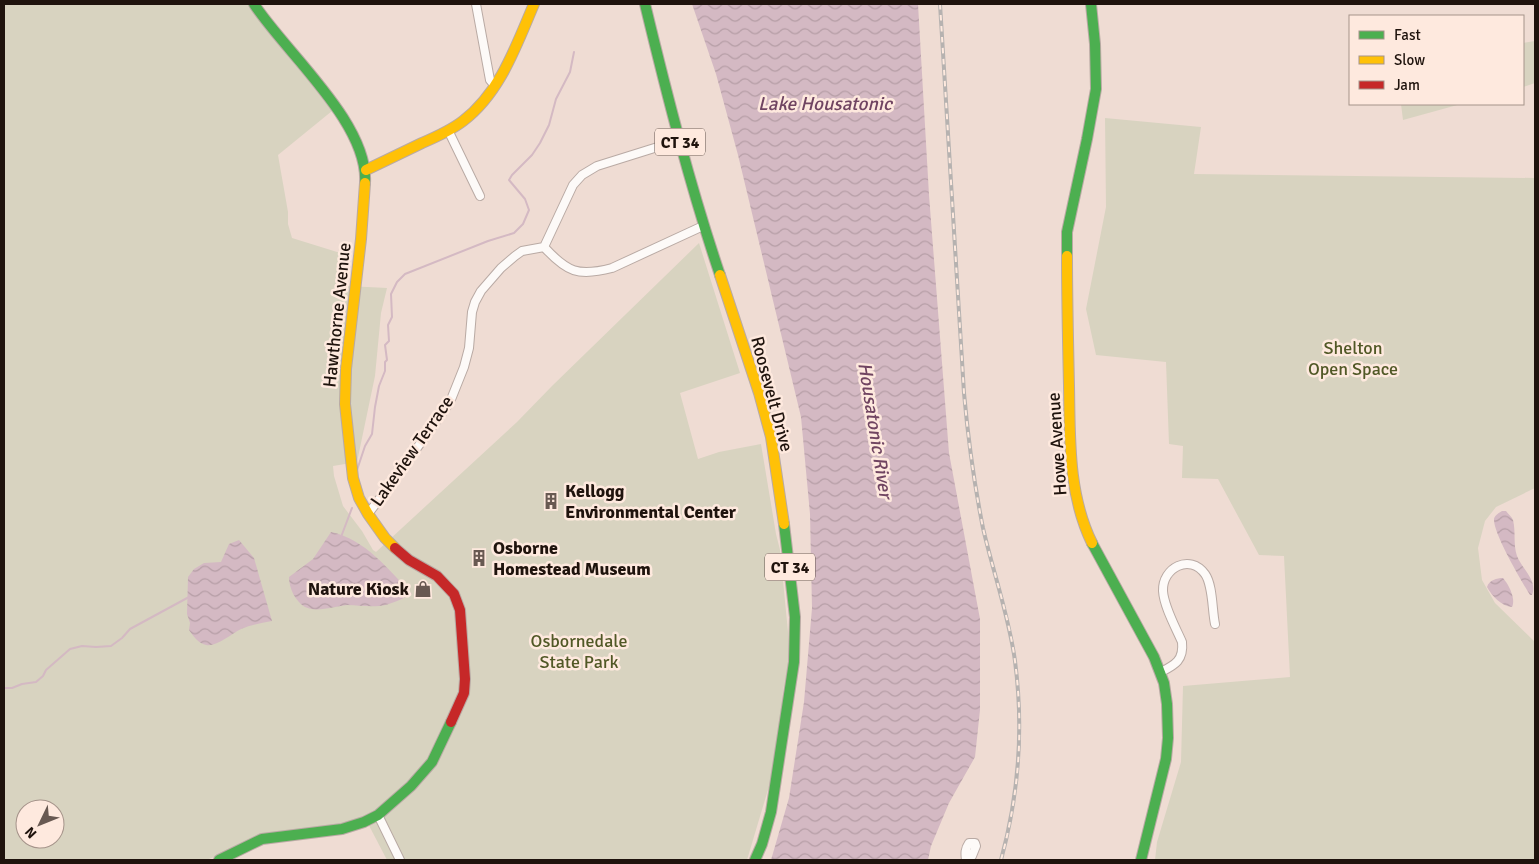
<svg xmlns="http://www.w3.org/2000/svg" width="1539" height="864" viewBox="0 0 1539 864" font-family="Signika,sans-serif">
  <defs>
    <pattern id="water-waves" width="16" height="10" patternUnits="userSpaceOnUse" patternTransform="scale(1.25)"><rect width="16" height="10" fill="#d4b9c3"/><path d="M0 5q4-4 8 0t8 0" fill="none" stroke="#b69ea6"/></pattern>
  </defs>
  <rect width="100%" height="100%" fill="#efdcd3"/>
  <g fill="#d8d3c0" fill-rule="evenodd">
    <path d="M4,4H248L252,10L317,89L332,111L278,155L288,212V224L292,238L350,256L347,286L387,288L381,313L375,376L357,462L333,466L334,476L343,506L362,531L373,550L376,552L517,422L552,386L699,243L740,373L680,393L698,459L719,452L761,444L776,534L780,550L788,632L789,660L783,691L782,711L771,781L767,793L747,860H387L364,816L347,822L252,843L206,860H4ZM25,809H55V839H25Z"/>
    <polygon points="1535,41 1535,83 1523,87 1523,43"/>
    <polygon points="1401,104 1461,104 1403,120"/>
    <polygon points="1105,118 1201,127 1194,174 1535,178 1535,488 1496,507 1485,521 1478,548 1482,580 1495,603 1535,642 1535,860 1155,860 1157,842 1181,762 1183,686 1290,677 1284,556 1259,555 1218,479 1182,478 1183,446 1169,444 1166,362 1096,355 1086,309 1106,207"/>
  </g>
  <g fill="url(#water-waves)">
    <polygon points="692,4 918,4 929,195 949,453 980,619 980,710 975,757 949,803 931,846 928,860 771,860 789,798 804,702 812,608 810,514 801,417 738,155 716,74"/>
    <path d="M1502,511H1506C1508,514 1512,517 1513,520C1516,532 1513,544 1517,556C1522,569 1538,580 1532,595H1530C1522,582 1493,533 1494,519C1495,515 1499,513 1502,511Z"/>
    <path d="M331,532C365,539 389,570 412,594C402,599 390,605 379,606C368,607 357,605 347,605C336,606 316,613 305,607C295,601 289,588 289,577L313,559Z"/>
    <path d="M239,540L254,558L272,621C261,623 251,625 241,629C231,634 217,647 206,645C198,643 193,636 189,630L190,623L187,614L188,577L194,569L204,563L221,562L229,544Z"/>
    <path d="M1503,578C1509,585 1516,599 1512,607C1501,606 1492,596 1487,587C1489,580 1497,578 1503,578Z"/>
  </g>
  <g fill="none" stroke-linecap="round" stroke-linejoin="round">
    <g stroke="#d4b9c3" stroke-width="2">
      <polyline points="357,470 365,446 372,434 375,407 379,386 385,371 385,362 387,360 385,345 389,341 388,325 392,317 391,294 397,282 405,274 488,241 514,233 523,224 529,210 525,199 509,180 512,175 532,155 540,143 549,125 556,99 570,72 574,52"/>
      <polyline points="341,537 352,508"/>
      <polyline points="4,688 12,688 22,684 36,682 43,676 46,670 70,649 82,646 96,647 111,646 122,638 130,629 189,597"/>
    </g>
    <g stroke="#b9aaa4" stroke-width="10">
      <g id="street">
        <polyline points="476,4 490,80 495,86"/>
        <polyline points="448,130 480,196"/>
        <path d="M544,247C567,272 578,277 612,268L703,226"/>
        <polyline points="368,514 399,473 450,402 464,367 469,348 472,312 475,302 481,291 501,268 515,256 522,251 544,247 573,185 582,175 597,166 680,140"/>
        <path d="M1161,672C1175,665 1184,660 1182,642C1176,628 1164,607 1163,591C1162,568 1190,553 1205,574C1213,585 1212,610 1215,624"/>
        <polyline points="378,815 400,860"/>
        <path d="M966,860C965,853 965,849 969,843H975L976,846L972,856L968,860"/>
      </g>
    </g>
    <g stroke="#b9aaa4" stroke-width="12">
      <g id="fast">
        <path d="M254,4C285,52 369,123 365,183"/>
        <path d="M645,4C667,95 690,186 720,275"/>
        <polyline points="1067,256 1067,232 1087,139 1096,89 1095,44 1091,4"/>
        <polyline points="1092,543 1154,657 1164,683 1167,704 1168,738 1166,759 1141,860"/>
        <polyline points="219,860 262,839 342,829 364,822 378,815 411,786 432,762 451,722"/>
        <polyline points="755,860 762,844 771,812 794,662 795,617 784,524"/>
      </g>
    </g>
    <g stroke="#b9aaa4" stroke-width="12">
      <g id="slow">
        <path d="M366,170C385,161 403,152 422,143C436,137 450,131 463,121C500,93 516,46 534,4"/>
        <polyline points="365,183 361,239 346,369 345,404 353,478 359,498 368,514 385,538 395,548"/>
        <path d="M1067,256C1067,299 1068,342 1069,386C1070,439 1068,494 1092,543"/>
        <polyline points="720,275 759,393 771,437 784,524"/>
      </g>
    </g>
    <g stroke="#b9aaa4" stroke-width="12">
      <polyline id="jam" points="395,548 409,560 437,576 454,594 460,610 465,679 464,693 451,722"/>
    </g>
    <use href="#street" stroke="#fdfaf8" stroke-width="8"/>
    <use href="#fast" stroke="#4caf50" stroke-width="10"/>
    <use href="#slow" stroke="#ffc107" stroke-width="10"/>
    <use href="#jam" stroke="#c62828" stroke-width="10"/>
    <g stroke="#b6b2b0" stroke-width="4">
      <path id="rail" d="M940,4L964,393C968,438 974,483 983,528C993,572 1009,616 1015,661C1024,730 1019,794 1001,860"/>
    </g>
    <use href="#rail" stroke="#fee9de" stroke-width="2" stroke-dasharray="5.5" stroke-linecap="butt"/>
  </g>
  <defs>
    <g id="building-bare" transform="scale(1.35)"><path d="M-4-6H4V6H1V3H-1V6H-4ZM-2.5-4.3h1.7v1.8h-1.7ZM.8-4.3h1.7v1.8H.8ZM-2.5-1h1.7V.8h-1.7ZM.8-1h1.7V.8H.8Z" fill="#685952" stroke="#fee9de" stroke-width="2.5" paint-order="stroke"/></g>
    <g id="shop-bare" transform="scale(1.35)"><path d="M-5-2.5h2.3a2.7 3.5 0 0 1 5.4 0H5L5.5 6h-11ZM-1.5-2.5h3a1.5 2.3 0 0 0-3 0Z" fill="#685952" stroke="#fee9de" stroke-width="2.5" paint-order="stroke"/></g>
  </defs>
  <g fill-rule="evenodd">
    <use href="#building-bare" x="551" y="501"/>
    <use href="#building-bare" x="479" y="558"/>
    <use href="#shop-bare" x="423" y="589"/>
  </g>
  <g text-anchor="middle" stroke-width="5" stroke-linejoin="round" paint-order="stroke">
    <g fill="#fee9de" stroke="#62534c" stroke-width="1">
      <rect x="655" y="128.5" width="50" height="27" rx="4"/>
      <rect x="765" y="553.5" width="50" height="27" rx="4"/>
    </g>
    <g font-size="16" font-weight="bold" fill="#1f130d">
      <text x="680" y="148">CT 34</text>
      <text x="790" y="573">CT 34</text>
    </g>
    <g font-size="18" fill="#1f130d" stroke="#fee9de">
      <text transform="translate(337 315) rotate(-84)" y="6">Hawthorne Avenue</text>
      <text transform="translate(772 394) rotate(75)" y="6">Roosevelt Drive</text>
      <text transform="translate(1057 444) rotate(-94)" y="6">Howe Avenue</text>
      <text transform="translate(412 451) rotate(-55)" y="6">Lakeview Terrace</text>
    </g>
    <g font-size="18" fill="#515826" stroke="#fee9de">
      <text x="1353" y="354">Shelton<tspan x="1353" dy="21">Open Space</tspan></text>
      <text x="579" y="647">Osbornedale<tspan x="579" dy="21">State Park</tspan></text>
    </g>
    <g font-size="18" font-weight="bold" fill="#1f130d" stroke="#fee9de" text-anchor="start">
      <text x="565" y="497">Kellogg<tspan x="565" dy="21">Environmental Center</tspan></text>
      <text x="493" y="554">Osborne<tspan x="493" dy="21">Homestead Museum</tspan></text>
      <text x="409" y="595" text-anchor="end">Nature Kiosk</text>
    </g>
    <g font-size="19" font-style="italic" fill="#704461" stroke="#fee9de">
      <text x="825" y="110">Lake Housatonic</text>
      <text transform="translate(876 430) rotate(81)" y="7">Housatonic River</text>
    </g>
  </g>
  <rect width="1539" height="864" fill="none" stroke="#1f130d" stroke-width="10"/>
  <rect x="1349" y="15" width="175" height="90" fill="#fee9de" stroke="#a5938a"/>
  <rect x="1359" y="31" width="25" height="8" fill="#4caf50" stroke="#a5938a"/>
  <text x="1394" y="40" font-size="15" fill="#1f130d">Fast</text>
  <rect x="1359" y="56" width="25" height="8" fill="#ffc107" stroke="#a5938a"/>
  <text x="1394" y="65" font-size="15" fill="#1f130d">Slow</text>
  <rect x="1359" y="81" width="25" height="8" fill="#c62828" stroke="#a5938a"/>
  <text x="1394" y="90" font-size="15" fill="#1f130d">Jam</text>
  <g transform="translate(40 824) rotate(227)"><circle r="24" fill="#fee9de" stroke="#a5938a"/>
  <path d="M0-4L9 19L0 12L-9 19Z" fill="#685952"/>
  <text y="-8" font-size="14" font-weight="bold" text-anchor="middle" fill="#1f130d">N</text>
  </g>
</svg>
